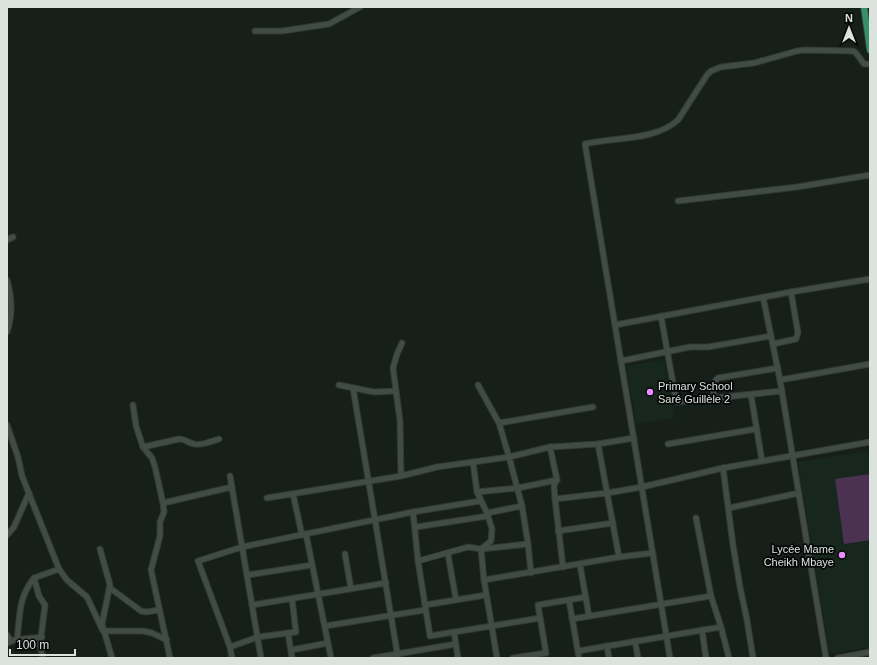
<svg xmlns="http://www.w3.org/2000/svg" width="877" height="665" viewBox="0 0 877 665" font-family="Helvetica,sans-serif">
  <rect width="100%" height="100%" fill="#161f1a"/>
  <g fill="#17271e">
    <polygon points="664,360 674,418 636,424 626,366"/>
    <polygon points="870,451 870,647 830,654 798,462"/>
  </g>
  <polygon fill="#4c3252" points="870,474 870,540 844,544 835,479"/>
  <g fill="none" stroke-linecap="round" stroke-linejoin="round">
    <g stroke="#333935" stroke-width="7">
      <g id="minor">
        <polyline points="255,31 282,31 329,24 360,7"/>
        <polyline points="678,201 797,187 870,175"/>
        <polyline points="7,240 13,237"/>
        <path d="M7,280C12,298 13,315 7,332"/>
        <polyline points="763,297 780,380 826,658"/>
        <polyline points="661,316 676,400 677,402 782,391"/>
        <polyline points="615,325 791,292 870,279"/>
        <polyline points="773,344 796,339 798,333 791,292"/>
        <polyline points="621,361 690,347 708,347 771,336"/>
        <polyline points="780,380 870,364"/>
        <polyline points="339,385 374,392 396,391"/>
        <polyline points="478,385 499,423 509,457 522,506 528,544 531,573"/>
        <polyline points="353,388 398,658"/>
        <polyline points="751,395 762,461"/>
        <path d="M714,399C714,391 711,383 718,378L778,368"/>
        <polyline points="133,405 136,426 143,447 152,458 155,467 163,503 232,487"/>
        <polyline points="499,423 593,407"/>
        <polyline points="7,425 18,457 22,476 59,569 34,578 39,596 45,605 40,645 43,658"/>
        <polyline points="598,444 619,557"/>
        <polyline points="668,444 756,429"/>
        <path d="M143,447L179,439C186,439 188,443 194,444C201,446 212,441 219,439"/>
        <polyline points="550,447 557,480 554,485 555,499"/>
        <polyline points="473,462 477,492 487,513 492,529 491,541 481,549 484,580 497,658"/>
        <polyline points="723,468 733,545 740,587 747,620 753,658"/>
        <polyline points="230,476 261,658"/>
        <polyline points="401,476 400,421 393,368 397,354 402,343"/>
        <polyline points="477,492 518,488 557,480"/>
        <polyline points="293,494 302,535"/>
        <polyline points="267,498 401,476 437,467 509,457 550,447 598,444 634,438"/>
        <polyline points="163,503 164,512 160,522 160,536 151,570 170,658"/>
        <polyline points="729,508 799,493"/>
        <polyline points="413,512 418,561 430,636 540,618"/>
        <polyline points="487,513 522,506"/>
        <polyline points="696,518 711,596 721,627 729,658"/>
        <polyline points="416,527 488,516"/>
        <polyline points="558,531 613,523"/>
        <polyline points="306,534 331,658"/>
        <polyline points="7,535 14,527 29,493"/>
        <polyline points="100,549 110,585 102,624 112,658"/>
        <polyline points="345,554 351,589"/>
        <polyline points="448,554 456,600"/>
        <polyline points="418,561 468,547 481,549 528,544"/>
        <polyline points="580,565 589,616"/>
        <polyline points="563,567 555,499 607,493 642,487 723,468 870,442"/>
        <polyline points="59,569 67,580 87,597 103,631 143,631 152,633 167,640"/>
        <polyline points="247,575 312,565"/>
        <polyline points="484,580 619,557 653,553"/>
        <polyline points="110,588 141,611 146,612 159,610"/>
        <polyline points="569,600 579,658"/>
        <polyline points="252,605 386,583"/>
        <polyline points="425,605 486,595"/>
        <polyline points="572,619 711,596"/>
        <polyline points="325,626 425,610"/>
        <polyline points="702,630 706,658"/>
        <polyline points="454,632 458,658"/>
        <polyline points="288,633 292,658"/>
        <polyline points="7,635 11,641"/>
        <path d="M17,640C20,616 18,598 34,578"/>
        <polyline points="635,641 638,658"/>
        <polyline points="7,643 15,640 42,637"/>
        <polyline points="607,646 609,658"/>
        <polyline points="230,647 258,637 296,632 292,599"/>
        <polyline points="291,650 328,643"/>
        <polyline points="578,651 721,627"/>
        <polyline points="232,658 230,647 198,561 242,547 413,512 480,501"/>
        <polyline points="373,658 456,644"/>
        <polyline points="513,658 546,653 538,605 586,597"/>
        <path d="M670,658L585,144C614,137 655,141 678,120L707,75L711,71L721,67L754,63L797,51L804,50L853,51L856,53L864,64H870"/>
        <polyline points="838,658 870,652"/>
      </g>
    </g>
    <g stroke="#333935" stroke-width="8">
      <polyline id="major" points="864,7 870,50"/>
    </g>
    <use href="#minor" stroke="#424c46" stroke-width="5"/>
    <use href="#major" stroke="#378f69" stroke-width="6"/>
  </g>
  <g fill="#e88eff" stroke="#050806" stroke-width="1.5">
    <circle cx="650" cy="392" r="4"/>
    <circle cx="842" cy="555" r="4"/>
  </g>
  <g text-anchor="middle" stroke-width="3.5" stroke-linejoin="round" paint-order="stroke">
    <g font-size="11" fill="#dce2de" stroke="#050806" text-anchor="start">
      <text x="658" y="390">Primary School<tspan x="658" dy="13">Saré Guillèle 2</tspan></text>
      <text x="834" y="553" text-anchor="end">Lycée Mame<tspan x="834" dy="13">Cheikh Mbaye</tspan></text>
    </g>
  </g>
  <rect width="877" height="665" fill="none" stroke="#dce2de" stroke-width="16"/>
  <g transform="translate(849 28)" stroke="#050806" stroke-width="3" paint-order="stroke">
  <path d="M0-3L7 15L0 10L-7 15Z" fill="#dce2de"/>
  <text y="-6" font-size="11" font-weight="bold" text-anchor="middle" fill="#dce2de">N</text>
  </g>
  <path d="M10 649v6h65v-6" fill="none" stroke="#dce2de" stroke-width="2"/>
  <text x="16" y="649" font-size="12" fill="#dce2de" stroke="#050806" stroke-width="3" paint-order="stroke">100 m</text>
</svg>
